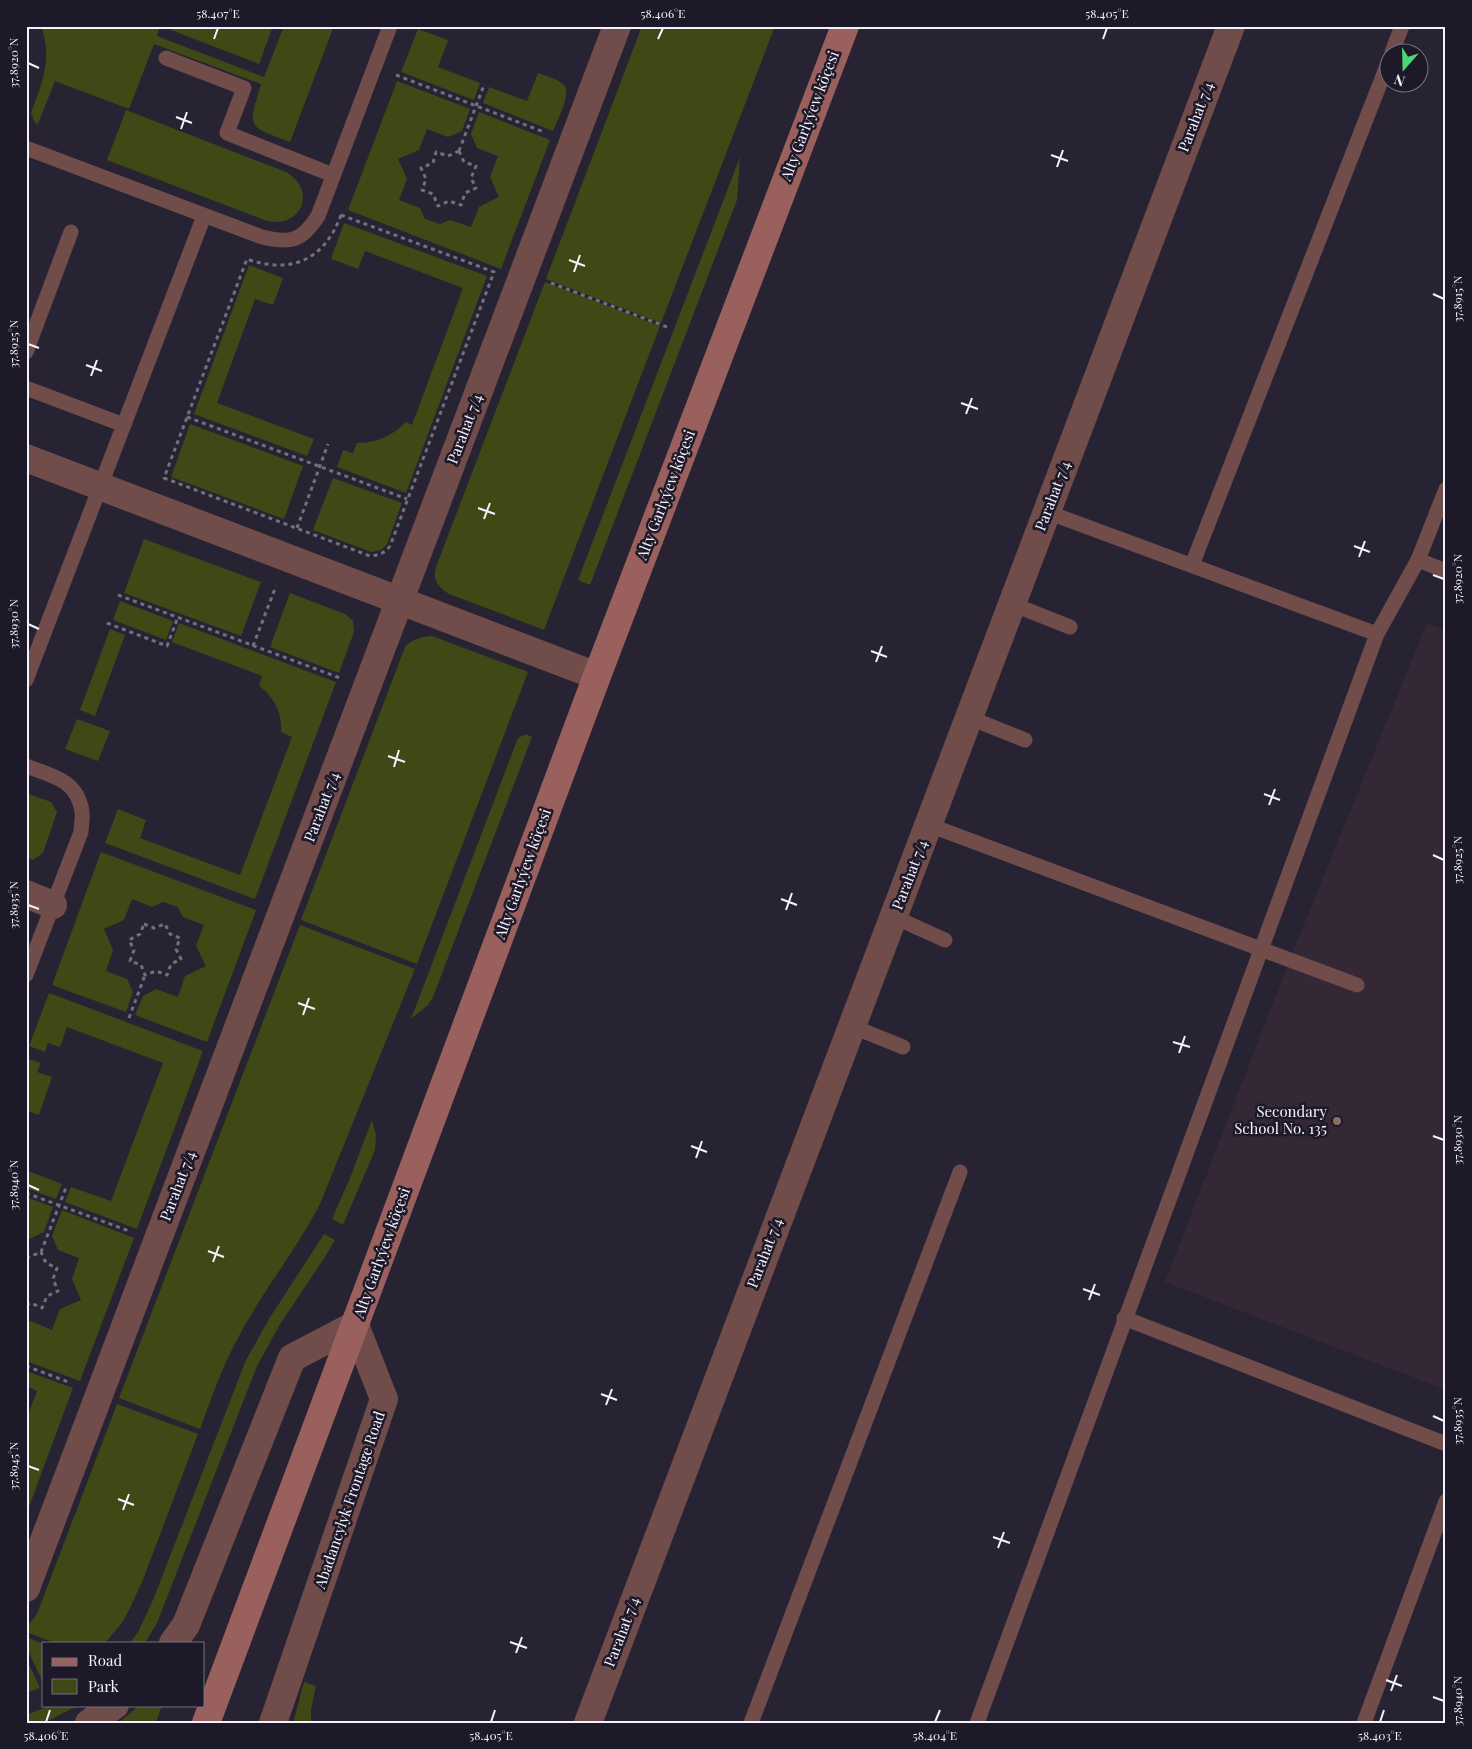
<svg xmlns="http://www.w3.org/2000/svg" width="1472" height="1749" viewBox="0 0 1472 1749" font-family="'Playfair Display',serif">
  <rect width="100%" height="100%" fill="#272333"/>
  <polygon fill="#342836" points="1427,623 1446,630 1446,1390 1165,1282 1290,959"/>
  <g fill="#3f4916">
    <path d="M41,26H160L157,36L264,77L284,26H334L290,142C246,125 248,129 261,84L154,44L129,109L55,81L38,124L35,123L31,113C42,82 53,60 41,26Z"/>
    <polygon points="172,26 273,26 259,64 171,30"/>
    <polygon points="642,26 775,26 661,323 546,279"/>
    <polygon points="418,29 448,40 438,67 480,83 474,100 401,72"/>
    <path d="M538,73C546,76 558,79 564,85C572,93 557,121 553,131L483,103L489,87L527,101Z"/>
    <polygon points="397,81 470,109 462,131 448,137 427,129 419,150 398,159 407,179 399,200 420,208 425,219 440,224 450,220 471,227 479,207 499,197 490,177 498,156 477,148 471,134 479,112 550,140 501,269 348,210"/>
    <path d="M126,110L286,172C317,190 302,228 267,221L107,160Z"/>
    <polygon points="740,157 737,200 590,585 578,580"/>
    <path d="M344,223L487,276L406,493L337,467L343,450L353,453L357,443C377,443 392,436 406,422L412,425L463,288L365,251L358,269L331,259Z"/>
    <polygon points="249,265 283,278 273,305 255,299 217,403 314,439 307,456 194,414"/>
    <path d="M545,282L660,326L544,630L449,594C438,587 432,580 436,567Z"/>
    <polygon points="190,424 303,466 284,519 171,477"/>
    <polygon points="333,478 402,503 387,544 381,550 371,552 313,530"/>
    <polygon points="144,539 261,582 241,636 124,593"/>
    <polygon points="290,593 345,614 353,621 354,632 339,673 270,647"/>
    <polygon points="120,601 173,621 166,640 113,620"/>
    <path d="M179,623L336,682L255,899L105,843L118,809L146,820L140,838L240,875L292,737L281,732C282,713 275,698 259,686L262,676L172,642Z"/>
    <polygon points="110,629 125,635 95,716 80,710"/>
    <path d="M432,636L528,672L417,964L301,920L405,647C412,639 421,637 432,636Z"/>
    <polygon points="77,719 110,731 98,761 65,749"/>
    <polygon points="526,734 532,737 433,997 428,1005 411,1019 518,738"/>
    <polygon points="26,793 51,802 57,812 43,853 33,860 26,858"/>
    <polygon points="101,852 256,910 207,1042 135,1015 143,996 156,989 178,997 185,976 206,966 196,946 204,925 183,917 178,907 163,902 152,907 132,899 124,920 104,929 113,950 106,971 127,979 133,992 126,1012 52,985"/>
    <path d="M300,925L415,969L320,1204C297,1249 264,1289 240,1334C223,1364 212,1397 200,1429L119,1398Z"/>
    <polygon points="49,993 203,1051 137,1229 65,1202 71,1187 111,1201 163,1063 67,1027 60,1047 48,1043 45,1052 29,1046"/>
    <polygon points="26,1058 41,1063 37,1072 52,1077 39,1115 26,1110"/>
    <polygon points="372,1120 376,1135 375,1150 343,1225 332,1219 350,1178"/>
    <polygon points="26,1170 62,1184 56,1199 26,1188"/>
    <polygon points="26,1197 53,1207 44,1232 29,1239 26,1238"/>
    <polygon points="62,1210 134,1238 80,1381 26,1361 26,1324 31,1321 52,1330 60,1309 81,1300 72,1279 79,1258 58,1250 52,1236"/>
    <polygon points="324,1234 335,1240 325,1257 279,1326 257,1366 157,1623 145,1643 130,1643 138,1632 153,1600 246,1360 269,1319"/>
    <polygon points="26,1371 73,1388 26,1515 26,1420 37,1391 26,1386"/>
    <polygon points="117,1404 198,1434 142,1582 129,1610 122,1623 105,1643 55,1643 26,1632 26,1628 37,1614"/>
    <polygon points="26,1637 44,1644 44,1684 26,1647"/>
    <polygon points="26,1658 40,1688 26,1693"/>
    <polygon points="304,1682 316,1686 311,1709 311,1723 293,1723"/>
    <polygon points="52,1705 79,1705 44,1723 26,1723 26,1715"/>
    <polygon points="140,1705 162,1705 156,1723 118,1723"/>
  </g>
  <g fill="none" stroke-linecap="round" stroke-linejoin="round">
    <g stroke="#73707e" stroke-width="3" stroke-dasharray="4 4" stroke-linecap="butt">
      <polyline points="396,75 544,132"/>
      <polygon points="459,151 464,162 476,166 471,178 476,188 465,193 461,205 449,201 438,206 433,194 422,190 426,179 421,168 433,163 436,152 448,156"/>
      <polyline points="459,151 484,85"/>
      <path d="M341,215L494,272L390,546C385,553 379,555 370,556L164,478L247,259C292,275 325,259 341,215Z"/>
      <polyline points="551,283 667,327"/>
      <polyline points="187,417 407,499"/>
      <polyline points="297,528 328,444"/>
      <polyline points="118,595 340,678"/>
      <polyline points="107,623 167,646 178,617"/>
      <polyline points="253,646 276,586"/>
      <polyline points="26,732 28,733"/>
      <polygon points="144,924 154,928 165,924 170,934 180,938 176,949 181,959 171,964 167,975 156,971 145,975 141,965 130,961 134,950 129,940 140,934"/>
      <polyline points="129,1018 145,975"/>
      <polyline points="26,1193 129,1231"/>
      <polyline points="26,1256 29,1257 41,1252 67,1185"/>
      <polyline points="26,1305 31,1303 42,1308 47,1296 58,1291 53,1279 57,1268 46,1263 41,1252"/>
      <polyline points="26,1366 71,1383"/>
    </g>
    <g stroke="#704c4a" stroke-width="15">
      <polyline points="1392,52 1402,26"/>
      <polyline points="166,58 244,88 227,133 333,175"/>
      <path d="M26,148L262,237C291,244 302,241 318,216L390,26"/>
      <polyline points="26,352 71,232"/>
      <polyline points="26,388 124,425"/>
      <polyline points="1047,512 1377,634"/>
      <polyline points="1418,560 1446,571"/>
      <polyline points="1192,565 1390,58"/>
      <polyline points="1012,604 1070,627"/>
      <polyline points="26,680 204,216"/>
      <polyline points="970,718 1025,740"/>
      <path d="M26,766C52,776 78,780 82,812C83,818 81,826 81,832L26,975"/>
      <polyline points="929,825 1357,985"/>
      <polyline points="894,917 945,940"/>
      <polyline points="851,1026 903,1047"/>
      <polyline points="1124,1318 1446,1444"/>
      <polyline points="751,1723 960,1172"/>
      <polyline points="977,1723 1377,634 1418,560 1446,489"/>
      <polyline points="1364,1723 1446,1501"/>
    </g>
    <g stroke="#704c4a" stroke-width="28">
      <polyline points="26,458 597,676"/>
      <polyline points="26,894 53,905"/>
      <polyline points="26,1588 617,26"/>
      <polyline points="173,1643 186,1625 292,1358 355,1325 384,1399 273,1723"/>
      <polyline points="89,1723 115,1705"/>
      <polyline points="588,1723 1231,26"/>
    </g>
    <polyline stroke="#99605d" stroke-width="28" points="206,1723 597,676 845,26"/>
  </g>
  <path fill="none" stroke="#f4f2fd" stroke-width="2" d="M214,39L218,28M658,39L663,28M1103,39L1107,28M28,63L39,68M176,117L192,123M181,129L187,112M1051,155L1068,161M1057,167L1063,150M569,260L585,266M574,272L580,255M1433,294L1444,299M28,344L39,348M86,365L102,371M91,376L97,360M961,403L978,409M966,414L972,398M478,508L495,514M484,519L490,503M1354,546L1370,552M1359,557L1365,541M1433,575L1444,579M28,624L39,629M871,651L887,657M876,662L882,646M388,756L405,762M394,767L399,750M1264,794L1280,800M1269,805L1275,789M1433,855L1444,860M781,899L797,905M28,905L39,909M786,910L792,893M298,1003L315,1009M303,1015L309,998M1173,1042L1190,1047M1179,1053L1185,1036M1433,1136L1444,1140M691,1146L707,1152M696,1158L702,1141M28,1185L39,1190M208,1251L224,1257M213,1262L219,1246M1083,1289L1100,1295M1089,1300L1095,1284M601,1394L617,1400M606,1405L612,1389M1433,1416L1444,1421M28,1466L39,1470M118,1499L134,1505M123,1510L129,1494M993,1537L1010,1543M998,1548L1004,1532M510,1642L527,1648M516,1653L522,1637M1386,1680L1402,1686M1391,1691L1397,1675M1433,1697L1444,1701M46,1722L50,1710M491,1722L495,1710M935,1722L940,1710M1380,1722L1384,1710"/>
  <circle fill="#8d6e63" stroke="#1e1929" stroke-width="2" cx="1337" cy="1121" r="5"/>
  <g text-anchor="middle" stroke-width="5" stroke-linejoin="round" paint-order="stroke">
    <g font-size="15" fill="#f4f2fd" stroke="#1e1929">
      <text transform="translate(810 116) rotate(-69)" y="5">Alty Garlyýew köçesi</text>
      <text transform="translate(1196 117) rotate(-69)" y="5">Parahat 7/4</text>
      <text transform="translate(465 429) rotate(-69)" y="5">Parahat 7/4</text>
      <text transform="translate(666 495) rotate(-69)" y="5">Alty Garlyýew köçesi</text>
      <text transform="translate(1053 496) rotate(-69)" y="5">Parahat 7/4</text>
      <text transform="translate(322 807) rotate(-69)" y="5">Parahat 7/4</text>
      <text transform="translate(523 874) rotate(-70)" y="5">Alty Garlyýew köçesi</text>
      <text transform="translate(910 875) rotate(-69)" y="5">Parahat 7/4</text>
      <text transform="translate(178 1186) rotate(-69)" y="5">Parahat 7/4</text>
      <text transform="translate(382 1253) rotate(-70)" y="5">Alty Garlyýew köçesi</text>
      <text transform="translate(765 1253) rotate(-69)" y="5">Parahat 7/4</text>
      <text transform="translate(350 1500) rotate(-71)" y="5">Abadancylyk Frontage Road</text>
      <text transform="translate(622 1632) rotate(-69)" y="5">Parahat 7/4</text>
    </g>
    <g font-size="15" fill="#f4f2fd" stroke="#1e1929" text-anchor="end">
      <text x="1327" y="1117">Secondary<tspan x="1327" dy="17">School No. 135</tspan></text>
    </g>
  </g>
  <rect width="1472" height="1749" fill="none" stroke="#1e1929" stroke-width="55"/>
  <rect x="42" y="1642" width="162" height="65" fill="#1e1929" stroke="#74707e"/>
  <rect x="52" y="1658" width="25" height="8" fill="#99605d" stroke="#74707e"/>
  <text x="88" y="1666" font-size="15" fill="#f4f2fd">Road</text>
  <rect x="52" y="1679" width="25" height="15" fill="#3f4916" stroke="#74707e"/>
  <text x="88" y="1692" font-size="15" fill="#f4f2fd">Park</text>
  <g transform="translate(1404 68) rotate(200)"><circle r="24" fill="#1e1929" stroke="#74707e"/>
  <path d="M0-4L9 19L0 12L-9 19Z" fill="#4ad778"/>
  <text y="-8" font-size="14" font-weight="bold" text-anchor="middle" fill="#f4f2fd">N</text>
  </g>
  <rect x="28" y="28" width="1416" height="1694" fill="none" stroke="#f4f2fd" stroke-width="2"/>
  <g font-size="12" text-anchor="middle" fill="#f4f2fd">
    <text x="218" y="18">58.407°E</text>
    <text x="663" y="18">58.406°E</text>
    <text x="1107" y="18">58.405°E</text>
    <text transform="translate(14 63) rotate(-90)" y="4">37.8920°N</text>
    <text transform="translate(1458 299) rotate(-90)" y="4">37.8915°N</text>
    <text transform="translate(14 344) rotate(-90)" y="4">37.8925°N</text>
    <text transform="translate(1458 579) rotate(-90)" y="4">37.8920°N</text>
    <text transform="translate(14 624) rotate(-90)" y="4">37.8930°N</text>
    <text transform="translate(1458 860) rotate(-90)" y="4">37.8925°N</text>
    <text transform="translate(14 905) rotate(-90)" y="4">37.8935°N</text>
    <text transform="translate(1458 1140) rotate(-90)" y="4">37.8930°N</text>
    <text transform="translate(14 1185) rotate(-90)" y="4">37.8940°N</text>
    <text transform="translate(1458 1421) rotate(-90)" y="4">37.8935°N</text>
    <text transform="translate(14 1466) rotate(-90)" y="4">37.8945°N</text>
    <text transform="translate(1458 1701) rotate(-90)" y="4">37.8940°N</text>
    <text x="46" y="1740">58.406°E</text>
    <text x="491" y="1740">58.405°E</text>
    <text x="935" y="1740">58.404°E</text>
    <text x="1380" y="1740">58.403°E</text>
  </g>
</svg>
